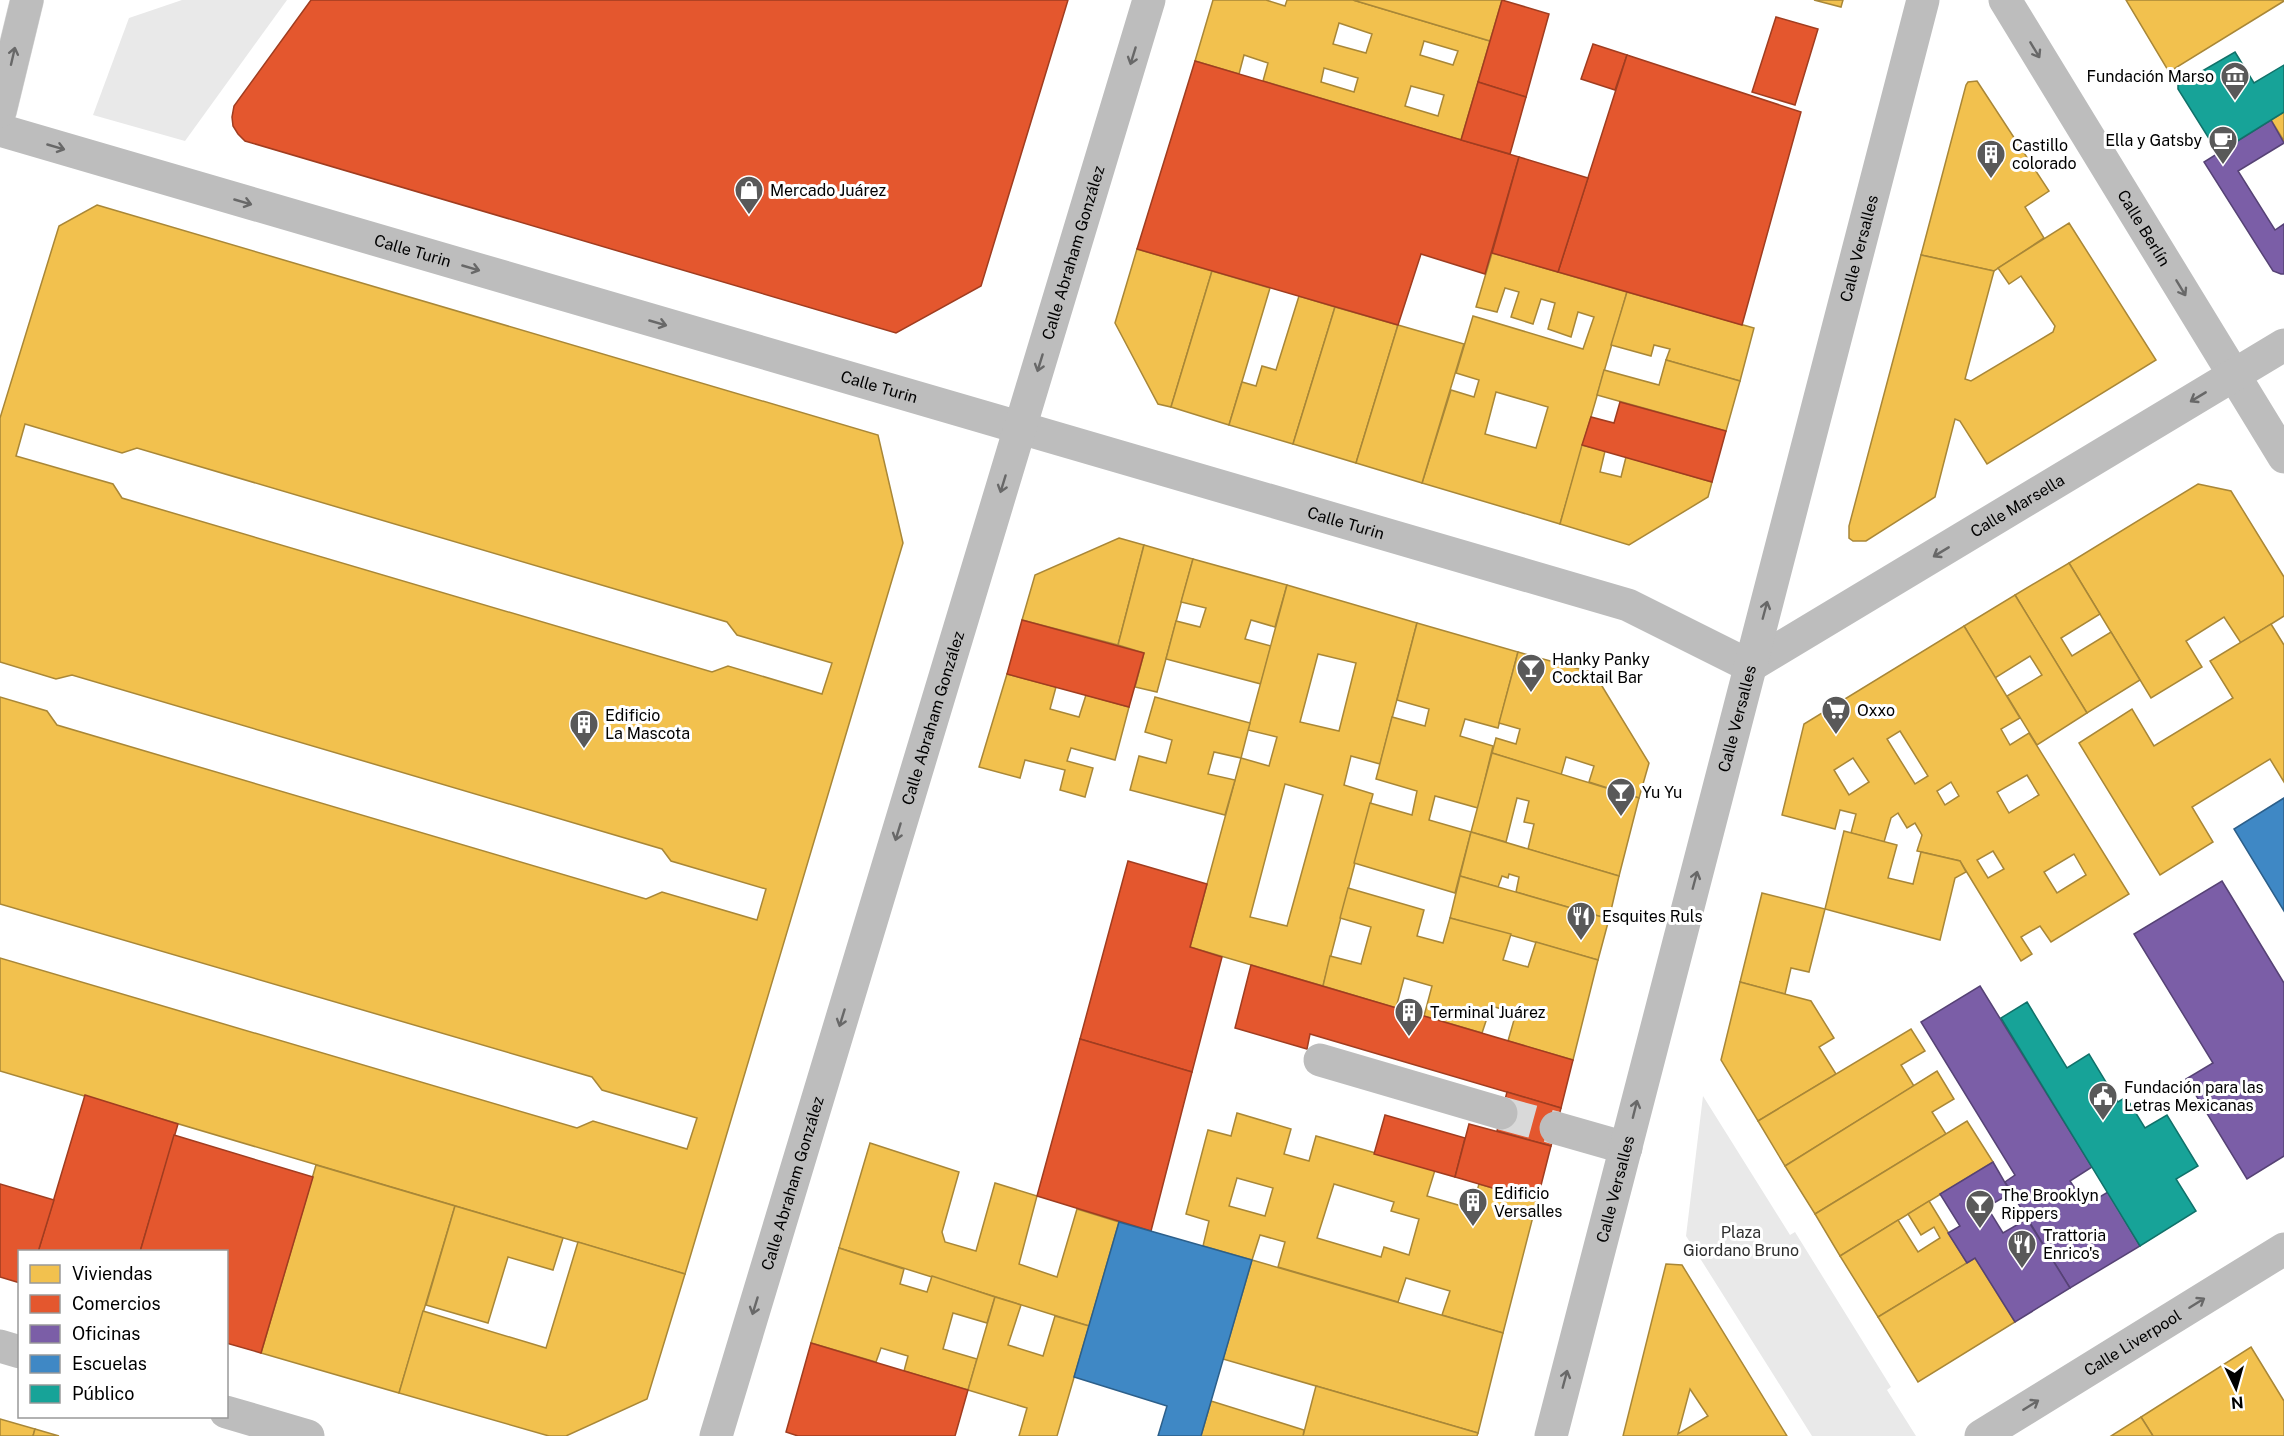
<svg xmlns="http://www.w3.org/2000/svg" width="2284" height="1436" viewBox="0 0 2284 1436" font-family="'Public Sans',sans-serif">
  <rect width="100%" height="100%" fill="#fff"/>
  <g fill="#e9e9e9">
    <polygon points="182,0 287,0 185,141 93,115 129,18"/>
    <polygon points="1703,1096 1790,1235 1795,1232 1891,1387 1887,1390 1916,1436 1812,1436 1686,1236"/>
  </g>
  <g fill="#f2c14e" stroke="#a98737" stroke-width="1.5" fill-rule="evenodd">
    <path d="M1213,0H1266L1285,6L1287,0H1353L1490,41L1461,140L1263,81L1268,63L1244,55L1239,74L1195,61ZM1339,23L1372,34L1366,53L1333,44ZM1424,41L1458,51L1453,65L1420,55ZM1324,68L1358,78L1354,92L1321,82ZM1411,86L1444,95L1438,116L1405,106Z"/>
    <polygon points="1353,0 1502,0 1490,41"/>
    <polygon points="1814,0 1843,0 1841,7"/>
    <polygon points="2126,0 2284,0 2284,1 2169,72"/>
    <polygon points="1977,81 2049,191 2025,207 2044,238 1994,271 1921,255 1966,85 1968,82"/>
    <polygon points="2284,112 2284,141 2271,120"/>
    <path d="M97,205L878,435L903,543L685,1274L0,1071V958L577,1128L593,1121L687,1149L697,1118L602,1090L592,1077L0,904V697L47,711L57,725L646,899L662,892L757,920L766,889L671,861L662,849L72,675L56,679L0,662V418L59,226ZM25,424L122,453L137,448L727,622L737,635L832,663L822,694L728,666L712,672L122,498L113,484L16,456Z"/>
    <polygon points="2069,223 2156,360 1987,464 1960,421 1955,419 1935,497 1866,541 1853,541 1849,538 1849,526 1921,255 1994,271 1965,379 1971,381 2053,332 2055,326 2021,276 2009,284 1998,268"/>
    <polygon points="1137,249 1212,271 1171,407 1158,404 1115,323"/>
    <path d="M1492,253L1627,292L1560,524L1422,483L1451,390L1474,397L1479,380L1456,373L1473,316L1583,349L1594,317L1578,312L1571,337L1548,329L1555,303L1541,299L1533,324L1511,317L1519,292L1505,288L1497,312L1476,307ZM1496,392L1548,407L1536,448L1485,434Z"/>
    <polygon points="1212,271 1270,288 1229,425 1171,407"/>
    <polygon points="1627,292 1754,328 1740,381 1666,360 1670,349 1654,345 1651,356 1611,345"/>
    <polygon points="1299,296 1335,307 1293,444 1229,425 1242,382 1256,386 1262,366 1276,370"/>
    <polygon points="1335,307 1398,325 1356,463 1293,444"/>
    <polygon points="1398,325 1464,344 1422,483 1356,463"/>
    <polygon points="1666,360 1740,381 1726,431 1597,395 1604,370 1659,385"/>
    <polygon points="1582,445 1605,451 1600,472 1621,477 1626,457 1712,482 1708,497 1629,545 1560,524"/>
    <polygon points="2198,484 2231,491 2284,577 2284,616 2241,643 2224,617 2186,641 2202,667 2151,698 2069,563"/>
    <polygon points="1119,538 1144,545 1118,645 1022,620 1035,575"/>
    <polygon points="1144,545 1193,559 1157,692 1135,687 1144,653 1118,645"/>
    <polygon points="1193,559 1287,585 1275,627 1251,620 1245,639 1271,646 1261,684 1166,659 1176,621 1200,627 1206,608 1181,602"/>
    <polygon points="2069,563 2100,614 2061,638 2072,656 2111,632 2140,680 2087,713 2015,595"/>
    <path d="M1287,585L1417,623L1380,764L1351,756L1344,785L1373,794L1323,986L1190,947L1241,758L1269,766L1277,737L1248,730ZM1318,654L1356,663L1339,731L1300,722ZM1285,784L1323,795L1287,926L1250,917Z"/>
    <polygon points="2015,595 2087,713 2037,745 2007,696 2042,675 2030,656 1995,678 1964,626"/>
    <polygon points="1417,623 1518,652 1498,728 1465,719 1460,736 1493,746 1478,808 1435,796 1429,820 1471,832 1455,893 1354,863 1370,803 1412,815 1417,791 1376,779 1392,717 1425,726 1429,709 1397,700"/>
    <polygon points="2271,624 2284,645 2284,782 2270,759 2192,807 2213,842 2160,875 2079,743 2132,709 2154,746 2233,698 2210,661"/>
    <path d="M1964,626L2020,718L2001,729L2010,745L2029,733L2129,894L2051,942L2040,926L2021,937L2032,954L2021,961L1960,861L1917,851L1922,835L1915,823L1907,828L1898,813L1891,818L1884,842L1851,833L1856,814L1840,810L1835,829L1782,815L1804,724ZM1900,731L1928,776L1915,784L1887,739ZM1853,758L1869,782L1849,795L1834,770ZM2027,775L2039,795L2009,813L1997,792ZM1951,782L1959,796L1945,805L1937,791ZM1993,851L2004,869L1988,878L1977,860ZM2074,854L2086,875L2057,893L2044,872Z"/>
    <polygon points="1518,652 1594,673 1649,763 1639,798 1589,782 1594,766 1566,757 1561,775 1492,753 1496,738 1516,744 1520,729 1499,723"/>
    <polygon points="1007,674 1056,687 1050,709 1079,717 1086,695 1129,707 1115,760 1071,748 1067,761 1093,768 1085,797 1060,790 1065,770 1025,760 1020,778 979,767"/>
    <polygon points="1155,697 1250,723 1241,758 1214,752 1208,774 1235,780 1225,815 1130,790 1139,756 1166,763 1172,740 1145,732"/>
    <polygon points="1492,753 1639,798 1619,876 1528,849 1534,824 1524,822 1529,801 1517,798 1506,842 1471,832"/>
    <polygon points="1844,831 1897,845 1888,878 1913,884 1921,852 1960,861 1966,872 1955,878 1940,940 1825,909"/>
    <polygon points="1471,832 1619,876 1609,919 1516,892 1519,877 1509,874 1508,878 1502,876 1498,887 1460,876"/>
    <polygon points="1460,876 1609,919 1598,960 1450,918"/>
    <polygon points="1348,888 1424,910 1417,936 1443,943 1450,918 1511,934 1503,960 1528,967 1536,942 1598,960 1573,1060 1508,1041 1516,1013 1491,1006 1482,1033 1424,1016 1432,986 1404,978 1396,1008 1323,986 1330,956 1361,964 1371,927 1340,918"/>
    <polygon points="1762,893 1825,909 1809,972 1791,968 1785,994 1740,982"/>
    <polygon points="1740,982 1811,1001 1834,1038 1819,1047 1836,1074 1758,1121 1721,1060"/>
    <polygon points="1911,1029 1925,1051 1901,1065 1914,1086 1785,1166 1758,1121"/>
    <polygon points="1937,1071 1954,1099 1932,1112 1946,1134 1815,1214 1785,1166"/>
    <path d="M1237,1113L1291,1129L1284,1154L1309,1161L1316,1136L1435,1170L1427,1196L1472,1209L1479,1184L1537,1201L1503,1333L1442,1315L1450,1291L1406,1278L1398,1302L1278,1267L1285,1242L1260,1235L1252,1260L1203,1246L1209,1221L1186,1214L1208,1130L1231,1136ZM1237,1178L1273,1188L1265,1216L1229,1206ZM1334,1184L1394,1202L1391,1211L1419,1219L1409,1255L1384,1247L1381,1257L1317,1238Z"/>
    <polygon points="1967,1121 1993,1162 1840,1256 1815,1214"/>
    <polygon points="870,1143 959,1172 942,1232 945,1242 976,1251 995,1183 1037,1196 1019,1264 1057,1277 1077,1209 1119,1222 1089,1326 839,1248"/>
    <polygon points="316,1165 455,1206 399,1393 261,1353"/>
    <polygon points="1929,1201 1967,1263 1878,1317 1840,1256 1898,1220 1918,1252 1940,1238 1934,1227 1921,1235 1908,1214"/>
    <polygon points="455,1206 563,1238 553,1270 508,1257 488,1323 426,1305"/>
    <polygon points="578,1242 685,1274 647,1399 566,1436 549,1436 399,1393 423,1311 546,1348"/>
    <polygon points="839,1248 904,1269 900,1284 927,1292 932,1276 995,1297 987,1323 953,1313 943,1349 977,1359 968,1390 904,1371 908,1356 881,1348 876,1362 811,1343"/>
    <polygon points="1975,1258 2015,1322 1918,1382 1878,1317"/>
    <polygon points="1252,1260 1503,1333 1478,1433 1223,1359"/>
    <path d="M1666,1264L1682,1265L1787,1436H1623ZM1690,1389L1708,1416L1678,1434Z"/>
    <polygon points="995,1297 1021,1305 1008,1345 1043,1356 1055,1316 1089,1326 1057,1436 1019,1436 1027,1408 968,1390"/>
    <polygon points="2251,1347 2284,1401 2284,1436 2153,1436 2141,1417"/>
    <polygon points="1316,1386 1478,1433 1477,1436 1303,1436"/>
    <polygon points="1211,1401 1304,1430 1303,1436 1201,1436"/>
    <polygon points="2141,1417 2153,1436 2111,1436"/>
    <polygon points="0,1419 35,1429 33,1436 0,1436"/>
    <polygon points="35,1429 59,1436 33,1436"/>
  </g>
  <g fill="#e4572e" stroke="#a03d20" stroke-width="1.5">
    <polygon points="311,0 1068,0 981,286 896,333 245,141 238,134 233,126 232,117 234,106"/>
    <polygon points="1502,0 1549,14 1526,97 1478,82"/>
    <polygon points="1776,17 1818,29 1795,105 1752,92"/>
    <polygon points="1593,44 1627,55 1615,90 1581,79"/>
    <polygon points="1627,55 1801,112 1742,325 1558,272"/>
    <polygon points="1195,61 1519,157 1485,274 1421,254 1398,325 1137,249"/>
    <polygon points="1478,82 1526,97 1510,154 1461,140"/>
    <polygon points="1519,157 1588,178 1558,272 1492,253"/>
    <polygon points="1620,402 1726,431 1712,482 1582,445 1591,417 1614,423"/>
    <polygon points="1022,620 1144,653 1129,707 1007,674"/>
    <polygon points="1128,861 1207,884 1190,947 1222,957 1192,1072 1080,1039"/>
    <polygon points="1251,965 1573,1060 1561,1108 1310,1034 1307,1049 1235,1028"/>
    <polygon points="1080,1039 1192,1072 1151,1231 1037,1196"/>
    <polygon points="1507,1092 1561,1108 1551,1146 1497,1131"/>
    <polygon points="85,1095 178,1124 140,1252 38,1252"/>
    <polygon points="1385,1115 1465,1138 1455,1177 1374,1154"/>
    <polygon points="1469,1124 1551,1146 1537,1201 1455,1177"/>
    <polygon points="174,1135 313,1177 261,1353 226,1343 226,1252 140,1252"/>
    <polygon points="0,1184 54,1200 38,1252 20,1252 20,1283 0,1277"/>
    <polygon points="811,1343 968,1390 955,1436 798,1436 786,1432"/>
  </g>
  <g fill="#7b5ea7" stroke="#564275" stroke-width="1.5">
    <polygon points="2271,120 2284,143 2238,171 2275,230 2284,224 2284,274 2281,274 2273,271 2204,162"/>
    <polygon points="2222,881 2284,983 2284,1156 2247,1179 2186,1079 2213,1063 2134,934"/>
    <polygon points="1980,986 2092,1167 2070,1181 2086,1205 2108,1192 2140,1246 2070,1288 2005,1182 2015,1175 1921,1022"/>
    <polygon points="1993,1162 2011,1193 1987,1207 2003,1233 2027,1219 2070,1288 2015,1322 1975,1258 1967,1263 1948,1233 1960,1226 1940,1194"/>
  </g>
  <g fill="#3f88c5" stroke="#2c5f8a" stroke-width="1.5">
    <polygon points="2284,798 2284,911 2234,829"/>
    <polygon points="1119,1222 1252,1260 1201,1436 1158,1436 1167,1406 1074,1377"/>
  </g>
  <g fill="#17a398" stroke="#10726a" stroke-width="1.5">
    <polygon points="2235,52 2254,83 2284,65 2284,112 2218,153 2178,89 2178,85"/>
    <polygon points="2027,1002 2067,1068 2089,1054 2118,1102 2126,1097 2145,1128 2167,1115 2198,1166 2176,1179 2196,1211 2140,1246 2001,1018"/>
  </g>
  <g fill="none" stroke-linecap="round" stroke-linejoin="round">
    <polyline stroke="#d9d9d9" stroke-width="33" stroke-dasharray="33 16" stroke-linecap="butt" points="1501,1113 1556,1128"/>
    <g stroke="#dbdbdb" stroke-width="34">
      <polyline id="major" points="0,111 27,0"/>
    </g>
    <g stroke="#bdbdbd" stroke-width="33">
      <path id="s1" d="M2005,0L2284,457"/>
      <path id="s2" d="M0,130L1628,605L1750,666L2284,345"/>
      <polyline points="1320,1060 1501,1113"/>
      <polyline points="1556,1128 1626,1148"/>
      <polyline points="0,1346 20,1352"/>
      <polyline points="226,1412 308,1436"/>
      <path id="s3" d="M716,1436L1149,0"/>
      <path id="s4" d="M1551,1436L1923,0"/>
      <path id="s5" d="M1981,1436L2284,1249"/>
    </g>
    <use href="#major" stroke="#bdbdbd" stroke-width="33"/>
  </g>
  <defs><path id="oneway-shaft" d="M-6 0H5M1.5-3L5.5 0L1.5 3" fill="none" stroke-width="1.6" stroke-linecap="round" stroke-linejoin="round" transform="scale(1.5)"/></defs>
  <g stroke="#686868">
    <use href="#oneway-shaft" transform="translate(2035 50) rotate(59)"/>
    <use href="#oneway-shaft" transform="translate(13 56) rotate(-77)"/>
    <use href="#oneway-shaft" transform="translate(1133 56) rotate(107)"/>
    <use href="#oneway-shaft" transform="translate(56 147) rotate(16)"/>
    <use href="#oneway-shaft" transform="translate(243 202) rotate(16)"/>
    <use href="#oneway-shaft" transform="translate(471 268) rotate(16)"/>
    <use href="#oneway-shaft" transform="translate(2181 288) rotate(59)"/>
    <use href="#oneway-shaft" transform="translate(658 323) rotate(16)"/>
    <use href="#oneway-shaft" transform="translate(1040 363) rotate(107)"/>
    <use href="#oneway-shaft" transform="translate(2198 397) rotate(149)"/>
    <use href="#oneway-shaft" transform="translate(1003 484) rotate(107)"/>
    <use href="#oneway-shaft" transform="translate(1941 552) rotate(149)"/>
    <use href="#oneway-shaft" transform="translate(1765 610) rotate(-75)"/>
    <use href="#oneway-shaft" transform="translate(898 832) rotate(107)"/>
    <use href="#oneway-shaft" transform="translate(1695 880) rotate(-75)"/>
    <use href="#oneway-shaft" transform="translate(842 1018) rotate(107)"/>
    <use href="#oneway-shaft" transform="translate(1635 1109) rotate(-76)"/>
    <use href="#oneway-shaft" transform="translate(2197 1303) rotate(-32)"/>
    <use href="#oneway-shaft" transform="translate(755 1306) rotate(107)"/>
    <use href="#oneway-shaft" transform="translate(1565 1379) rotate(-75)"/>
    <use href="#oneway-shaft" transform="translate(2031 1405) rotate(-32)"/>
  </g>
  <defs>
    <g id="museum-pin" transform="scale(1.5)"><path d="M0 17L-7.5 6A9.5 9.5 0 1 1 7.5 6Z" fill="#595959" stroke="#fff"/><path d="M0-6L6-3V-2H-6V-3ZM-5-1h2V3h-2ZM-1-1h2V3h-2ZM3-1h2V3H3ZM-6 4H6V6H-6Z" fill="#fff"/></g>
    <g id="cafe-pin" transform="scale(1.5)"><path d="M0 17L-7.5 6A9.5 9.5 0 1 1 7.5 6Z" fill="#595959" stroke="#fff"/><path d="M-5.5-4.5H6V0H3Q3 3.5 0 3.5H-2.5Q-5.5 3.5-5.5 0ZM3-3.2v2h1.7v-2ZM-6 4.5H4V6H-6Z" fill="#fff"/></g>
    <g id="building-pin" transform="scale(1.5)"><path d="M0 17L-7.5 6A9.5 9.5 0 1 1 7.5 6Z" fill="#595959" stroke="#fff"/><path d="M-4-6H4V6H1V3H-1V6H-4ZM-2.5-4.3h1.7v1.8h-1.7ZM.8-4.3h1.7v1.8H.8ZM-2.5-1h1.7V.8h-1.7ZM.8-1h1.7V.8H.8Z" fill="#fff"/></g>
    <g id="shop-pin" transform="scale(1.5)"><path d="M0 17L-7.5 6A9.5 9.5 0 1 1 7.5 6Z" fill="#595959" stroke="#fff"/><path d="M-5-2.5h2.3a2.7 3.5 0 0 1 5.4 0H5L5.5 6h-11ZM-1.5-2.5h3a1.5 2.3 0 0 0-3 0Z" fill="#fff"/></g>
    <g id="bar-pin" transform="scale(1.5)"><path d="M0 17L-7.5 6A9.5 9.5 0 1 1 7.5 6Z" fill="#595959" stroke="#fff"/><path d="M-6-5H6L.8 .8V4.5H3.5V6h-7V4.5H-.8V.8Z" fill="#fff"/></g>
    <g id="supermarket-pin" transform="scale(1.5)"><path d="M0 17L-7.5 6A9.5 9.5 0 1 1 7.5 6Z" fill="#595959" stroke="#fff"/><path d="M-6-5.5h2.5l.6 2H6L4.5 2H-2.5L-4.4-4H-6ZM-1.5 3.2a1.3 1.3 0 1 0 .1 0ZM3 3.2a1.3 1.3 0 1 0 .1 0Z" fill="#fff"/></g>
    <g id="restaurant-pin" transform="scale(1.5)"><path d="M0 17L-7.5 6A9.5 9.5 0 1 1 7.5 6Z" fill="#595959" stroke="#fff"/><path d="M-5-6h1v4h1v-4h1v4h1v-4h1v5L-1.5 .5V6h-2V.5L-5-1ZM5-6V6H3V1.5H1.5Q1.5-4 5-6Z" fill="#fff"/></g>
    <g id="civic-pin" transform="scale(1.5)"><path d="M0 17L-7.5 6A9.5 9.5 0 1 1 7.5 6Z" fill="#595959" stroke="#fff"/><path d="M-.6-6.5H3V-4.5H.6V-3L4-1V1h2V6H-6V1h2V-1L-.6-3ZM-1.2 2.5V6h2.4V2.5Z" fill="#fff"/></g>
  </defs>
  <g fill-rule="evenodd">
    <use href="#museum-pin" x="2235" y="76"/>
    <use href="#cafe-pin" x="2223" y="140"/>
    <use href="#building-pin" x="1991" y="154"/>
    <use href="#shop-pin" x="749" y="190"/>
    <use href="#bar-pin" x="1531" y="668"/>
    <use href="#supermarket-pin" x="1836" y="710"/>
    <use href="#building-pin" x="584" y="724"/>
    <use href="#bar-pin" x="1621" y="792"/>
    <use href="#restaurant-pin" x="1581" y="916"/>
    <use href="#building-pin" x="1409" y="1012"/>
    <use href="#civic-pin" x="2103" y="1096"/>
    <use href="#building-pin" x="1473" y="1202"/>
    <use href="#bar-pin" x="1980" y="1204"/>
    <use href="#restaurant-pin" x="2022" y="1244"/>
  </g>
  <g text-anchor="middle" stroke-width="6" stroke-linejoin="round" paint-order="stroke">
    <g font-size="16" fill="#000" stroke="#fff" text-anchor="start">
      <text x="2214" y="82" text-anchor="end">Fundación Marso</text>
      <text x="2202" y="146" text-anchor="end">Ella y Gatsby</text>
      <text x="2012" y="151">Castillo<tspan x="2012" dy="18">colorado</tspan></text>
      <text x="770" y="196">Mercado Juárez</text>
      <text x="1552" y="665">Hanky Panky<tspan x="1552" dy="18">Cocktail Bar</tspan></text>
      <text x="1857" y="716">Oxxo</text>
      <text x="605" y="721">Edificio<tspan x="605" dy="18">La Mascota</tspan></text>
      <text x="1642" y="798">Yu Yu</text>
      <text x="1602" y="922">Esquites Ruls</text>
      <text x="1430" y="1018">Terminal Juárez</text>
      <text x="2124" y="1093">Fundación para las<tspan x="2124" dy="18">Letras Mexicanas</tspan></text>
      <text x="1494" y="1199">Edificio<tspan x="1494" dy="18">Versalles</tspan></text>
      <text x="2001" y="1201">The Brooklyn<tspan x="2001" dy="18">Rippers</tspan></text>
      <text x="2043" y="1241">Trattoria<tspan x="2043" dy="18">Enrico's</tspan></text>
    </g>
    <g font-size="16" fill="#000" stroke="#fff">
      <text dy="6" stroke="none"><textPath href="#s1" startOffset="267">Calle Berlín</textPath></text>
      <text dy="6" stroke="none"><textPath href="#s4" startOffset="1227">Calle Versalles</textPath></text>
      <text dy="6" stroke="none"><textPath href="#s2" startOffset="430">Calle Turin</textPath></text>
      <text dy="6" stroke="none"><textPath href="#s3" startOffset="1236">Calle Abraham González</textPath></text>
      <text dy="6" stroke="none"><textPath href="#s2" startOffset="916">Calle Turin</textPath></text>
      <text dy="6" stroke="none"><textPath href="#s2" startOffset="2144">Calle Marsella</textPath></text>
      <text dy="6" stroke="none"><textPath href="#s2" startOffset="1402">Calle Turin</textPath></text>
      <text dy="6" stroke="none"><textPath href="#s3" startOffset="750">Calle Abraham González</textPath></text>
      <text dy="6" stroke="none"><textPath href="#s4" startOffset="741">Calle Versalles</textPath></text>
      <text dy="6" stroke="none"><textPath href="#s3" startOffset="264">Calle Abraham González</textPath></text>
      <text dy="6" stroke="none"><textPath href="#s4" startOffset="255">Calle Versalles</textPath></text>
      <text dy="6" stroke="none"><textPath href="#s5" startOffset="178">Calle Liverpool</textPath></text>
    </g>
    <g font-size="16" fill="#2e2e2e" stroke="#fff">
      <text x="1741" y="1238">Plaza<tspan x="1741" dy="18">Giordano Bruno</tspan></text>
    </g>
  </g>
  <rect x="18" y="1250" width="210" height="168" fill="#ffffff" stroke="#999999" stroke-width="1.5"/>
  <rect x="30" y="1265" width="30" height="18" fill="#f2c14e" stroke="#999999" stroke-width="1.5"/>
  <text x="72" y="1280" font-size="18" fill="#000000">Viviendas</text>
  <rect x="30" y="1295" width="30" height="18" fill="#e4572e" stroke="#999999" stroke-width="1.5"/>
  <text x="72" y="1310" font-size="18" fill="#000000">Comercios</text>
  <rect x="30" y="1325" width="30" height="18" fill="#7b5ea7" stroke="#999999" stroke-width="1.5"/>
  <text x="72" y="1340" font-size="18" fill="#000000">Oficinas</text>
  <rect x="30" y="1355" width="30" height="18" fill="#3f88c5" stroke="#999999" stroke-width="1.5"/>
  <text x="72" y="1370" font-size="18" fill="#000000">Escuelas</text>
  <rect x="30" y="1385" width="30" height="18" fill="#17a398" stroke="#999999" stroke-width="1.5"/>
  <text x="72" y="1400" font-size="18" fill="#000000">Público</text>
  <g transform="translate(2236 1388) rotate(175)" stroke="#ffffff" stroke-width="4.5" paint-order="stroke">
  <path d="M0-4.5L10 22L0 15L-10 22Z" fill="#000000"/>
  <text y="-9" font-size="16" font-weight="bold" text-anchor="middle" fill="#000000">N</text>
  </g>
</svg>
